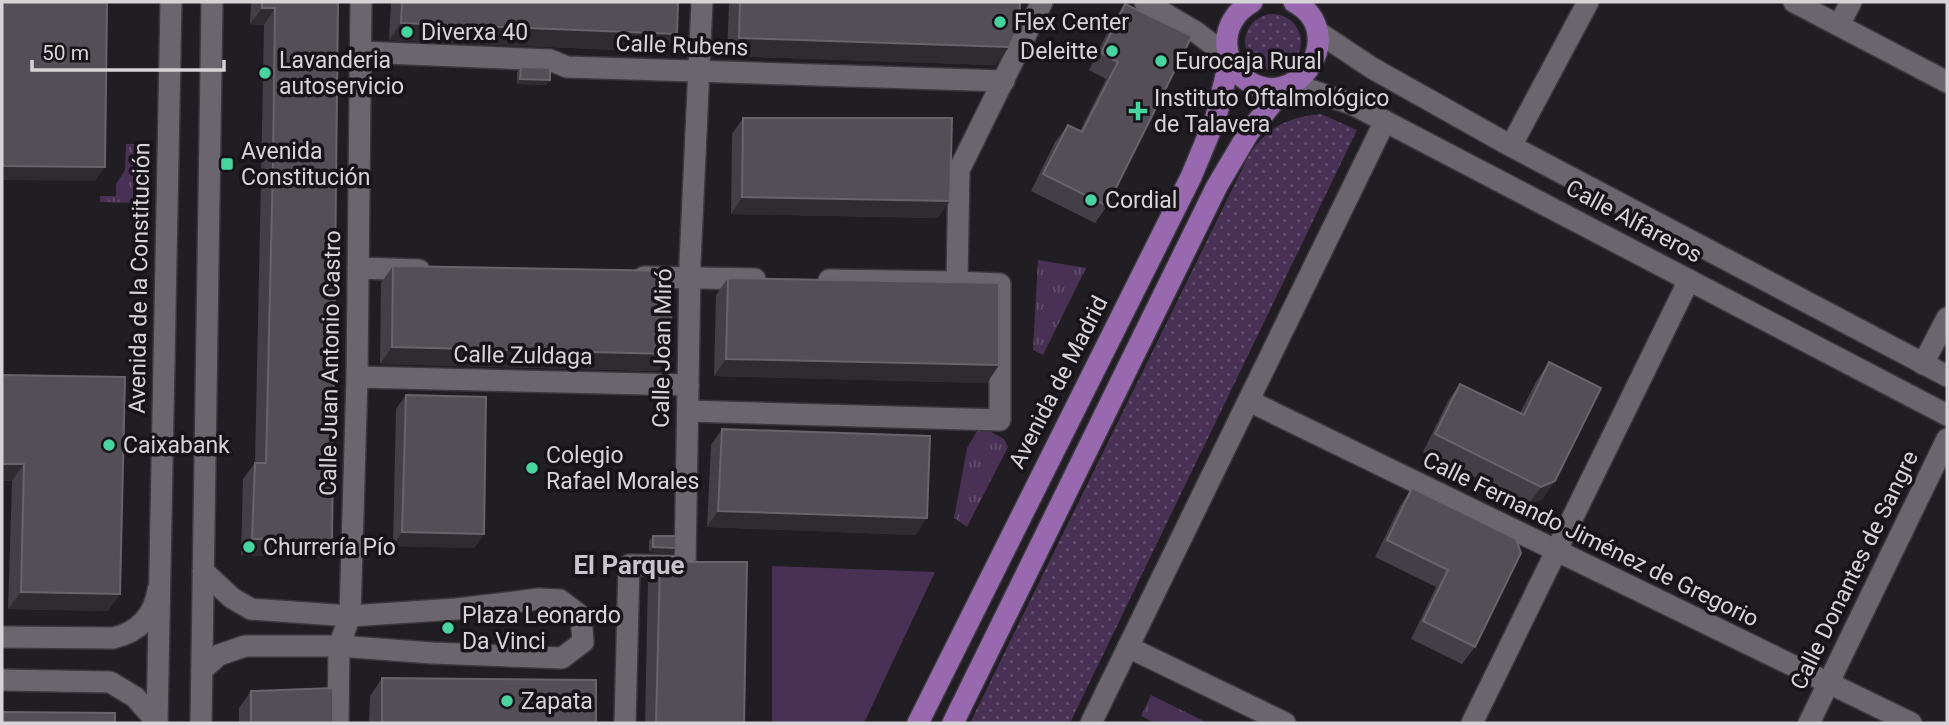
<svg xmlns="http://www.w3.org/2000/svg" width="1949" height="725" viewBox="0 0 1949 725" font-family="Roboto,sans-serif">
  <defs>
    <pattern id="grass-tufts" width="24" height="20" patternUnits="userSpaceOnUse" patternTransform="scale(1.75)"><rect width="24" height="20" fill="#493155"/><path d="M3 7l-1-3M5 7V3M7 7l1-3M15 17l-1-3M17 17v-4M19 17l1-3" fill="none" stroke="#624e6d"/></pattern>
    <pattern id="garden-dots" width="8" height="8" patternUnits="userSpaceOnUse" patternTransform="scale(1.75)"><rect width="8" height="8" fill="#493155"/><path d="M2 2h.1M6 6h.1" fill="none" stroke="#624e6d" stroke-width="1.8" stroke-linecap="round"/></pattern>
  </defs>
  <rect width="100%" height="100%" fill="#201d23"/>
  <g fill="url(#grass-tufts)">
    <polygon points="126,144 135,144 133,203 100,202 100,196 116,196 116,184 125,170"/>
    <polygon points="1038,260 1086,268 1043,355 1033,350"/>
    <polygon points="980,426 1004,439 1008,447 967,527 954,518 967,448"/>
    <polygon points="1151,695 1208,723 1155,723 1141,716"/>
  </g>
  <polygon fill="#493155" points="772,566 935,572 864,723 772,723"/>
  <g fill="url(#garden-dots)">
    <circle cx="1273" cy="42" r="28"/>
    <path d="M1321,114L1357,130L1070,723H970L1249,155C1269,126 1286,118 1321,114Z"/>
  </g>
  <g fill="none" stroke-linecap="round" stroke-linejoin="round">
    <g stroke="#3b383d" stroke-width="24">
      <g id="pedestrian">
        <polyline points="361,52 550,60 567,67 1004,81"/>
        <polyline points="358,268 419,270"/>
        <polyline points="644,277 755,279"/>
        <polyline points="829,280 957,282"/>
        <polyline points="357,377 688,385"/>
        <polyline points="688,411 1000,420 1000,284 957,282 959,170 1042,2"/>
        <polyline points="338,723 339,646 350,616 357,377 361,2"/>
        <polyline points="625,723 629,565 685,566 690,266"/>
      </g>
    </g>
    <g stroke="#3b383d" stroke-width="24">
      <g id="minor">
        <polyline points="1794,2 1947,82"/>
        <polyline points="1839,25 1851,2"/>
        <polyline points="1511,146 1588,2"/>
        <polyline points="690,263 702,2"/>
        <polyline points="1923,364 1947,318"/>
        <polyline points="1249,401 1911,723"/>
        <path d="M2,637L113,638C139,632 154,616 158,590"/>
        <polyline points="1128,647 1285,723"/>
        <polyline points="202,670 219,655 245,646 339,646 432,653 562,658 583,642 581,616 560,600 539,599 456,609 350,616 251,609 232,598 203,571"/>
        <polyline points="2,680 110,682 135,697 157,722"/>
        <polyline points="1472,723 1689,280"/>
        <polyline points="1809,723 1947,439"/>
      </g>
    </g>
    <g stroke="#3b383d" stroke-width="24">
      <g id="tertiary">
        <polyline points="1145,2 1196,32 1229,57"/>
        <polyline points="1318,32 1372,68 1511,146 1947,376"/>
        <polyline points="1292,84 1352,104 1947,415"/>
        <polyline points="157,723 171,2"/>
        <polyline points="201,723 212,2"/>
        <polyline points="1091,723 1385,121"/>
      </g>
    </g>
    <g stroke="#3b383d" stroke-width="24">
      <g id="primary">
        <path d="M1252,2C1236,11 1225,27 1227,47C1228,59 1235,72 1245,79C1296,117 1351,32 1294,2"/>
        <polyline points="918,723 1191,177 1216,117 1230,59"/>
        <polyline points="953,723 1217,186 1249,132 1286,86"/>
      </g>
    </g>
    <use href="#pedestrian" stroke="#6b666d" stroke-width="21"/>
    <use href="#minor" stroke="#6b666d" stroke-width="21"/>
    <use href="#tertiary" stroke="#6b666d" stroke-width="21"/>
    <use href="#primary" stroke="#9869ae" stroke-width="21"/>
  </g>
  <g fill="#443f46">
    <polygon points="251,2 338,2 321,558 241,555 243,479 255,463 261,179 264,25 250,24"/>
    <polygon points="391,2 678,2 677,34 665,52 389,40"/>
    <polygon points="729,2 1020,2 996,65 727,56"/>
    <polygon points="1125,4 1107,206 1095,223 1031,191 1055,142 1068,125 1080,131 1106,79 1089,70 1113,21"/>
    <polygon points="521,67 550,80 546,85 517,84 517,72"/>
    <polygon points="743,118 938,218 731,214 732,134"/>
    <polygon points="393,266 670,354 658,371 380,364 381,283"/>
    <polygon points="728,278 999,365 987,383 714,376 716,295"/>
    <polygon points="1549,362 1543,499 1529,504 1423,452 1448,401 1460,384 1520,413 1537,380"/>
    <polygon points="2,375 108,611 8,609 12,481"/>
    <polygon points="406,395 484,534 474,548 393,546 396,409"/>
    <polygon points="722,429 916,535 707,527 711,445"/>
    <polygon points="1412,488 1516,539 1475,647 1462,664 1411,639 1436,587 1375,557 1400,506"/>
    <polygon points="653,536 676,548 672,553 649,552 649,541"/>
    <polygon points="660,562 744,723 645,723 648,578"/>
    <polygon points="382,678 596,723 369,723 370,696"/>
    <polygon points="251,691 333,723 239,723 239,708"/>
  </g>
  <g fill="#2f2b31">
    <polygon points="262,8 275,8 264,25 250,24"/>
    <polygon points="401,23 677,34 665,52 389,40"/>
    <polygon points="739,38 1009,47 996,65 727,56"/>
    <polygon points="520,79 550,80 546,85 517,84"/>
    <polygon points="2,166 105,167 95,181 2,180"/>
    <polygon points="742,197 950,201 938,218 731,214"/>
    <polygon points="392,347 670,354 658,371 380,364"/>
    <polygon points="726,359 999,365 987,383 714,376"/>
    <polygon points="2,464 24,464 12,481 2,481"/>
    <polygon points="1555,481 1543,499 1529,504 1541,487"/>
    <polygon points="718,511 927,518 916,535 707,527"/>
    <polygon points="402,532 484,534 474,548 393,546"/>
    <polygon points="252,539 332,541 321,558 241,555"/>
    <polygon points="653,547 676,548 672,553 649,552"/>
    <polygon points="21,592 120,594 108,611 8,609"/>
  </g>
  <g fill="#544f56" stroke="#68646a" stroke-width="2">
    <polygon points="2,2 107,2 105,167 2,166"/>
    <polygon points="262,2 338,2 332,541 252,539 255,463 266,463 273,163 275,8 262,8"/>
    <polygon points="402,2 678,2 677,34 401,23"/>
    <polygon points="740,2 1020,2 1019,26 1009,47 739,38"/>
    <polygon points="1125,4 1192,36 1107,206 1043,174 1068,125 1082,132 1118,62 1101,53"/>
    <polygon points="521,67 550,68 550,80 520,79"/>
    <polygon points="743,118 952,118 950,201 742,197"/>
    <polygon points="393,266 672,271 670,354 392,347"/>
    <polygon points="728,278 999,283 999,365 726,359"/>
    <polygon points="1549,362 1601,388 1555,481 1541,487 1435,434 1460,384 1524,415"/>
    <polygon points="2,375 125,377 120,594 21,592 24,464 2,464"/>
    <polygon points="406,395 486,397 484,534 402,532"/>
    <polygon points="722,429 930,436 927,518 718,511"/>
    <polygon points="1412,488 1516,539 1521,553 1475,647 1423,621 1448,570 1387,540"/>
    <polygon points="653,536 676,536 676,548 653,547"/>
    <polygon points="660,562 747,562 744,723 656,723"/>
    <polygon points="382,678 596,680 596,723 382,723"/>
    <polygon points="333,688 333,723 251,723 251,691"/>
    <polygon points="2,712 115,713 115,723 2,723"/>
  </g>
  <g fill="#47d49e" stroke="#171319" stroke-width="2.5">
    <circle cx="1000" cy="22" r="7"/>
    <circle cx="407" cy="32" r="7"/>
    <circle cx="1112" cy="51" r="7"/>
    <circle cx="1161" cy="61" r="7"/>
    <circle cx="265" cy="73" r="7"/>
    <path d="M1134.5 100.5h7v7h7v7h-7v7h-7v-7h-7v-7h7z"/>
    <rect x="220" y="157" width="14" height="14" rx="3.5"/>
    <circle cx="1091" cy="200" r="7"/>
    <circle cx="109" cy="445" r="7"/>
    <circle cx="532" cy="468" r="7"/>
    <circle cx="249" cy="547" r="7"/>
    <circle cx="448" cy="628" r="7"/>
    <circle cx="507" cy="701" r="7"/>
  </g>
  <g text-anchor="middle" stroke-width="7" stroke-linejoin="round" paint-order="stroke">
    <g font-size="23" fill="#d7d4d8" stroke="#171319" text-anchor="start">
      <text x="1014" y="30">Flex Center</text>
      <text x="421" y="40">Diverxa 40</text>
      <text x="1098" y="59" text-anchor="end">Deleitte</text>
      <text x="279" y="68">Lavanderia<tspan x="279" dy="26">autoservicio</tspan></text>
      <text x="1175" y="69">Eurocaja Rural</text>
      <text x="1154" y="106">Instituto Oftalmológico<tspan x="1154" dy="26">de Talavera</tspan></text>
      <text x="241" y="159">Avenida<tspan x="241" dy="26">Constitución</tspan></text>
      <text x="1105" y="208">Cordial</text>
      <text x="123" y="453">Caixabank</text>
      <text x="546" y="463">Colegio<tspan x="546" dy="26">Rafael Morales</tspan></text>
      <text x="263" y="555">Churrería Pío</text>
      <text x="462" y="623">Plaza Leonardo<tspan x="462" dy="26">Da Vinci</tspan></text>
      <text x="521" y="709">Zapata</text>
    </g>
    <g font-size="23" fill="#d7d4d8" stroke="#171319">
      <text transform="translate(682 45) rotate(2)" y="8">Calle Rubens</text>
      <text transform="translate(1634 221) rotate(28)" y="8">Calle Alfareros</text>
      <text transform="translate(139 278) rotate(-89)" y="8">Avenida de la Constitución</text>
      <text transform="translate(662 348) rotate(-89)" y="8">Calle Joan Miró</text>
      <text transform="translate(523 355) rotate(1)" y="8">Calle Zuldaga</text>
      <text transform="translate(330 363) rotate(-89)" y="8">Calle Juan Antonio Castro</text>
      <text transform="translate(1058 382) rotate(-63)" y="8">Avenida de Madrid</text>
      <text transform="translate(1591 539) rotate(26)" y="8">Calle Fernando Jiménez de Gregorio</text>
      <text transform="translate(1854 570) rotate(-64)" y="8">Calle Donantes de Sangre</text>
    </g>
    <g font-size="26" font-weight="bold" fill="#c9c4cc" stroke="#171319">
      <text x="629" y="574">El Parque</text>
    </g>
  </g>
  <rect width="1949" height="725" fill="none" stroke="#d7d4d8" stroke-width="7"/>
  <path d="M32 60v10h192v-10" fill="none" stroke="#d7d4d8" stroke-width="3.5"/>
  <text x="42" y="60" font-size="21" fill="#d7d4d8" stroke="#171319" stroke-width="5" paint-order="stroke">50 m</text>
</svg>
